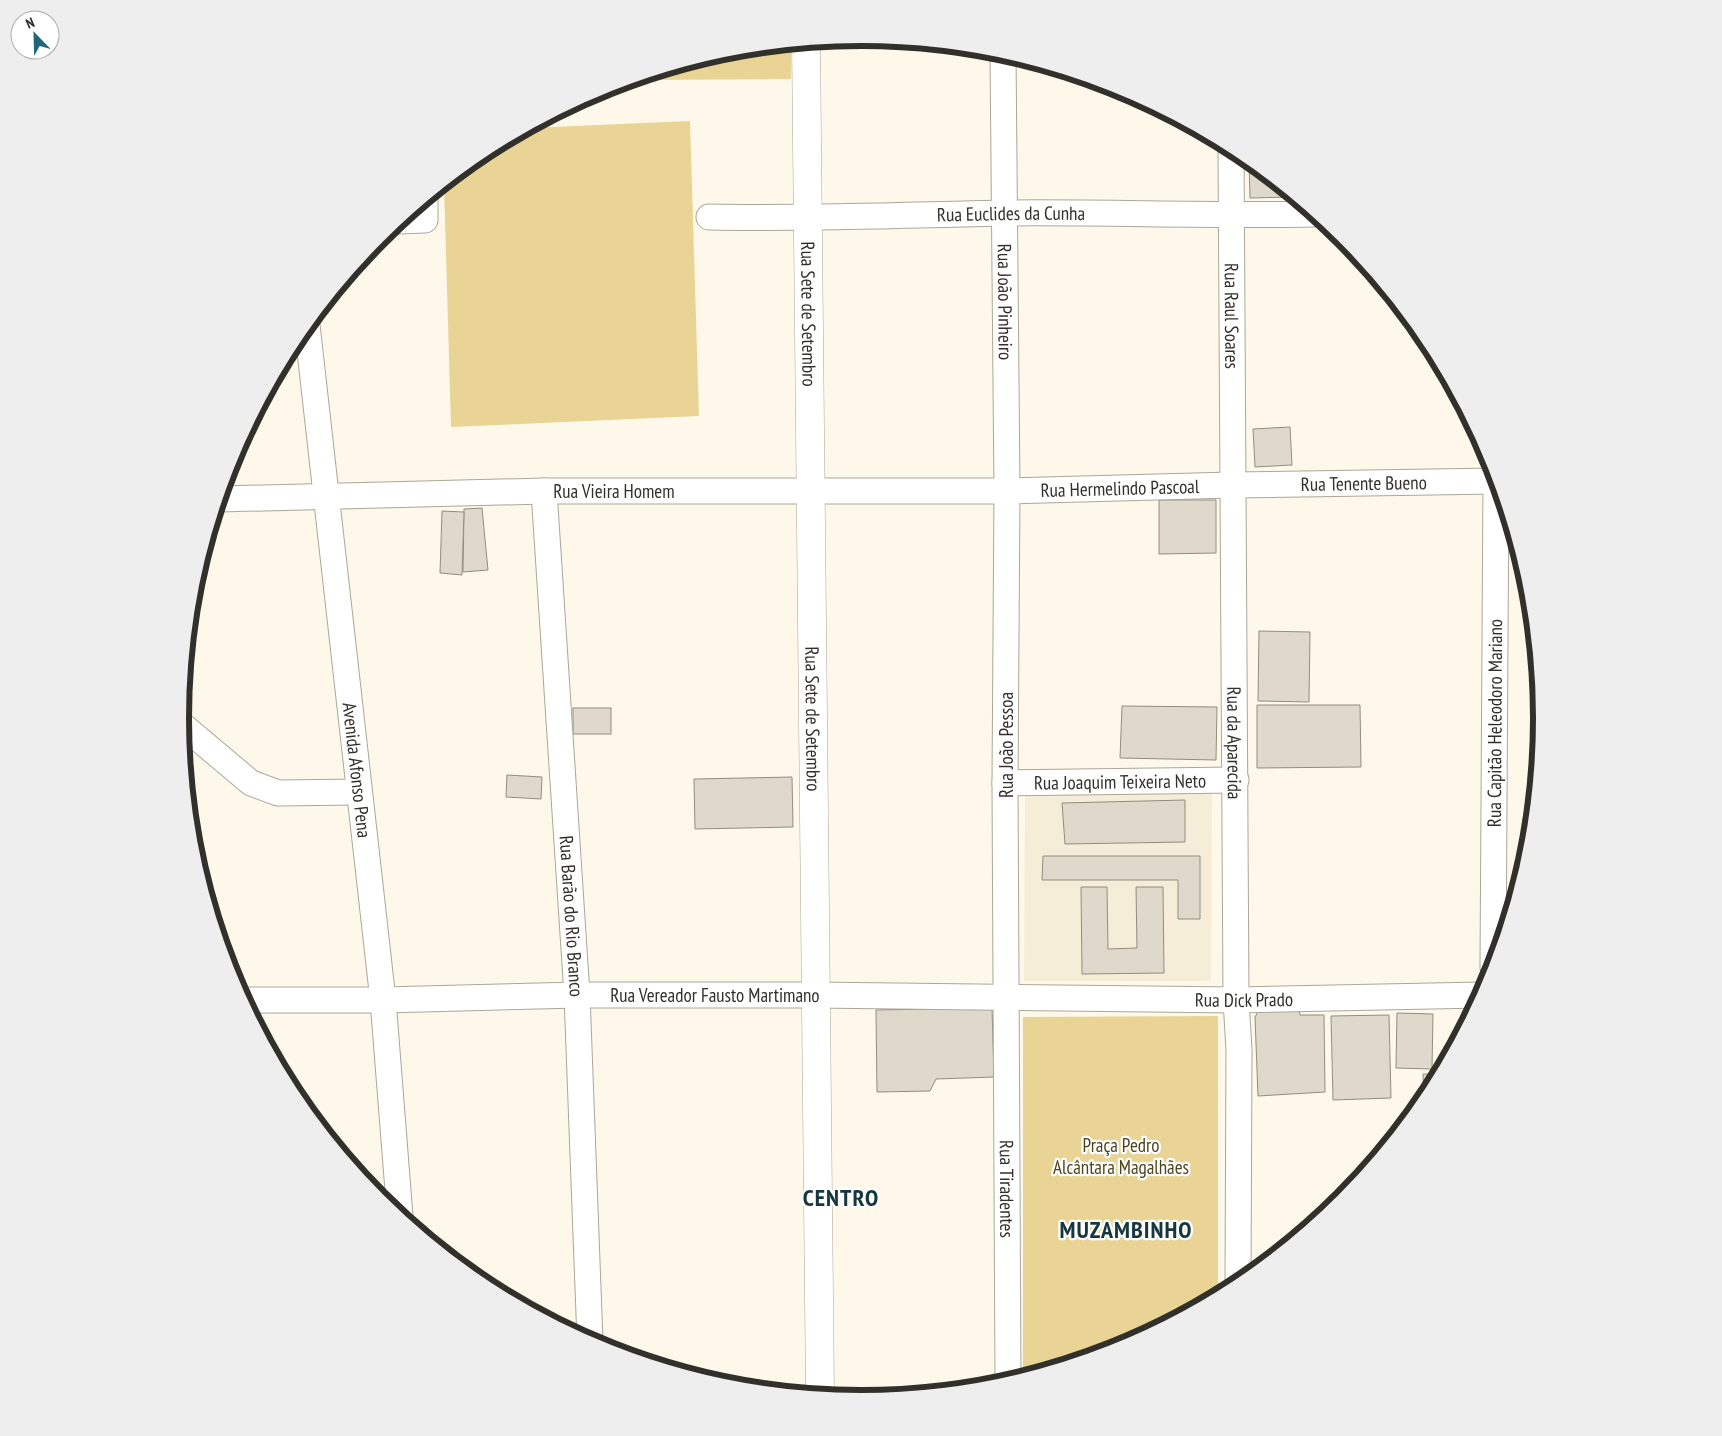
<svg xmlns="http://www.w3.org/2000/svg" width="1722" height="1436" viewBox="0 0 1722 1436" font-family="'PT Sans Narrow',sans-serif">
  <rect width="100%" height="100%" fill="#fdf8e9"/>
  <polygon fill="#f5edd7" points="1025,793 1212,793 1211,981 1024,981"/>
  <g fill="#e9d495">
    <polygon points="791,44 791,79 632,80 729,51"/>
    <polygon points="690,121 699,416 451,427 444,184 483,152 529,128"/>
    <polygon points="1218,1016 1218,1295 1121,1347 1023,1376 1023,1017"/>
  </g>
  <g fill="#ded9cb" stroke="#928d80">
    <polygon points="1249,160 1293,197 1250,198"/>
    <polygon points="1290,427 1292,465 1255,467 1253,429"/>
    <polygon points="1159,500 1216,500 1216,553 1159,554"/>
    <polygon points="482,508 488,570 463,572 464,509"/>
    <polygon points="442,511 464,512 462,575 440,573"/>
    <polygon points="1259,631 1310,632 1309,702 1258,701"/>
    <polygon points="1257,705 1360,705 1361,767 1257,768"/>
    <polygon points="1122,706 1217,707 1216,760 1120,758"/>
    <rect x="573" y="708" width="38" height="26"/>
    <polygon points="507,775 542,777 541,799 506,797"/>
    <polygon points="792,777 793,827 695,829 694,779"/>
    <polygon points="1185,800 1185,842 1065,844 1062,803"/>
    <polygon points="1043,856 1200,856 1200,919 1178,919 1178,880 1042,880"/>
    <polygon points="1081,887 1107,887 1108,949 1137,948 1136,887 1163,887 1164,973 1082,974"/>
    <polygon points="992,1008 994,1077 936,1079 930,1091 877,1092 876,1010"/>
    <polygon points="1299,1008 1300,1015 1324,1015 1325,1092 1258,1096 1255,1017 1259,1010"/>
    <polygon points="1397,1013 1433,1014 1432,1069 1396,1068"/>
    <polygon points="1389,1015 1391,1098 1333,1100 1331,1016"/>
    <polygon points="1423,1074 1439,1074 1426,1097 1424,1097"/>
  </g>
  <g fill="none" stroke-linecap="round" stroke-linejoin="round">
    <g stroke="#aba799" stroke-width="27">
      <g id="minor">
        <path id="s1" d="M1003,53L1007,491L1005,783L1008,1381"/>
        <path id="s2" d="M1231,148L1236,1000L1239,1050L1238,1285"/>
        <path id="s3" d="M709,217C808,219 906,215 1004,213C1108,212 1211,216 1314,214"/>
        <polyline points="398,221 425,220 425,200"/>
        <path id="s4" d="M307,325L383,1000L400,1216"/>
        <path id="s5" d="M544,491L577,995L590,1341"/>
        <path id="s6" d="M220,499L544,491H1007L1232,485L1496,481"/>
        <polyline points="181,724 251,783 278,793 358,792"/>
        <path id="s7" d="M1005,783L1236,780"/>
        <path id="s8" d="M1493,967L1496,479"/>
        <path id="s9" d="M244,1000H383L577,995H815L1236,1000L1481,995"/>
      </g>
    </g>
    <g stroke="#aba799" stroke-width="29">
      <g id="major">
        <path id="s10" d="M806,43L820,1394"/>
      </g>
    </g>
    <use href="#minor" stroke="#fff" stroke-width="25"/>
    <use href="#major" stroke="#fff" stroke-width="28"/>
  </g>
  <g text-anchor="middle" stroke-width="4.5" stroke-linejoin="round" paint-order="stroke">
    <g font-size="19" fill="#32302b" stroke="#fff">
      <text dy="7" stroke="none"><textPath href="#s3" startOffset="302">Rua Euclides da Cunha</textPath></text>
      <text dy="7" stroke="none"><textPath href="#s1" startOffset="249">Rua João Pinheiro</textPath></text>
      <text dy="7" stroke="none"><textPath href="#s10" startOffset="271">Rua Sete de Setembro</textPath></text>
      <text dy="7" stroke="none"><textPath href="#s2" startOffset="168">Rua Raul Soares</textPath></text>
      <text dy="7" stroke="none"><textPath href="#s6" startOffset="1144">Rua Tenente Bueno</textPath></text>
      <text dy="7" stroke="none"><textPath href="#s6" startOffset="900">Rua Hermelindo Pascoal</textPath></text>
      <text dy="7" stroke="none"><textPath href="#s6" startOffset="394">Rua Vieira Homem</textPath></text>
      <text dy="7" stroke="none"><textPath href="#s10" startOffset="676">Rua Sete de Setembro</textPath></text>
      <text dy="7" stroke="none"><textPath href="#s8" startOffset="244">Rua Capitão Heleodoro Mariano</textPath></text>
      <text dy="7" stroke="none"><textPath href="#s2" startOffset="595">Rua da Aparecida</textPath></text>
      <text transform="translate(1006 745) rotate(-90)" y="7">Rua João Pessoa</text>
      <text dy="7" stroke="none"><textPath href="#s4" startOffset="448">Avenida Afonso Pena</textPath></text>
      <text dy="7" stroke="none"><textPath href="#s7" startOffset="115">Rua Joaquim Teixeira Neto</textPath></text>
      <text dy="7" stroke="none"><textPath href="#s5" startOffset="426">Rua Barão do Rio Branco</textPath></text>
      <text dy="7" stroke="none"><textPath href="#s9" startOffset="471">Rua Vereador Fausto Martimano</textPath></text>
      <text dy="7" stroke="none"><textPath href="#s9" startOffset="1000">Rua Dick Prado</textPath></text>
      <text dy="7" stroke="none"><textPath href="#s1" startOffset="1136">Rua Tiradentes</textPath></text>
    </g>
    <g font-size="19" fill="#51431b" stroke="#fff">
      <text x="1121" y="1152">Praça Pedro<tspan x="1121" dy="22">Alcântara Magalhães</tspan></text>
    </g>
    <g font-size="24" font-weight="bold" letter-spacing="1" fill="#17373f" stroke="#fff">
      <text x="841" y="1206">CENTRO</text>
      <text x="1126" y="1238">MUZAMBINHO</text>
    </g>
  </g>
  <path d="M0 0H1722V1436H0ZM189 718a672 672 0 1 1 1344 0a672 672 0 1 1-1344 0Z" fill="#efeeee" fill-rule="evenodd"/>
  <path fill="none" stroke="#32302b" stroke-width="6" d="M189 718a672 672 0 1 1 1344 0a672 672 0 1 1-1344 0Z"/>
  <g transform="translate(35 35) rotate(337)"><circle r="24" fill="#ffffff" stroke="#adacaa"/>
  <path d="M0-4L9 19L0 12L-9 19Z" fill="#226778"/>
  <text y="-8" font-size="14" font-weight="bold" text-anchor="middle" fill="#32302b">N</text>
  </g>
</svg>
